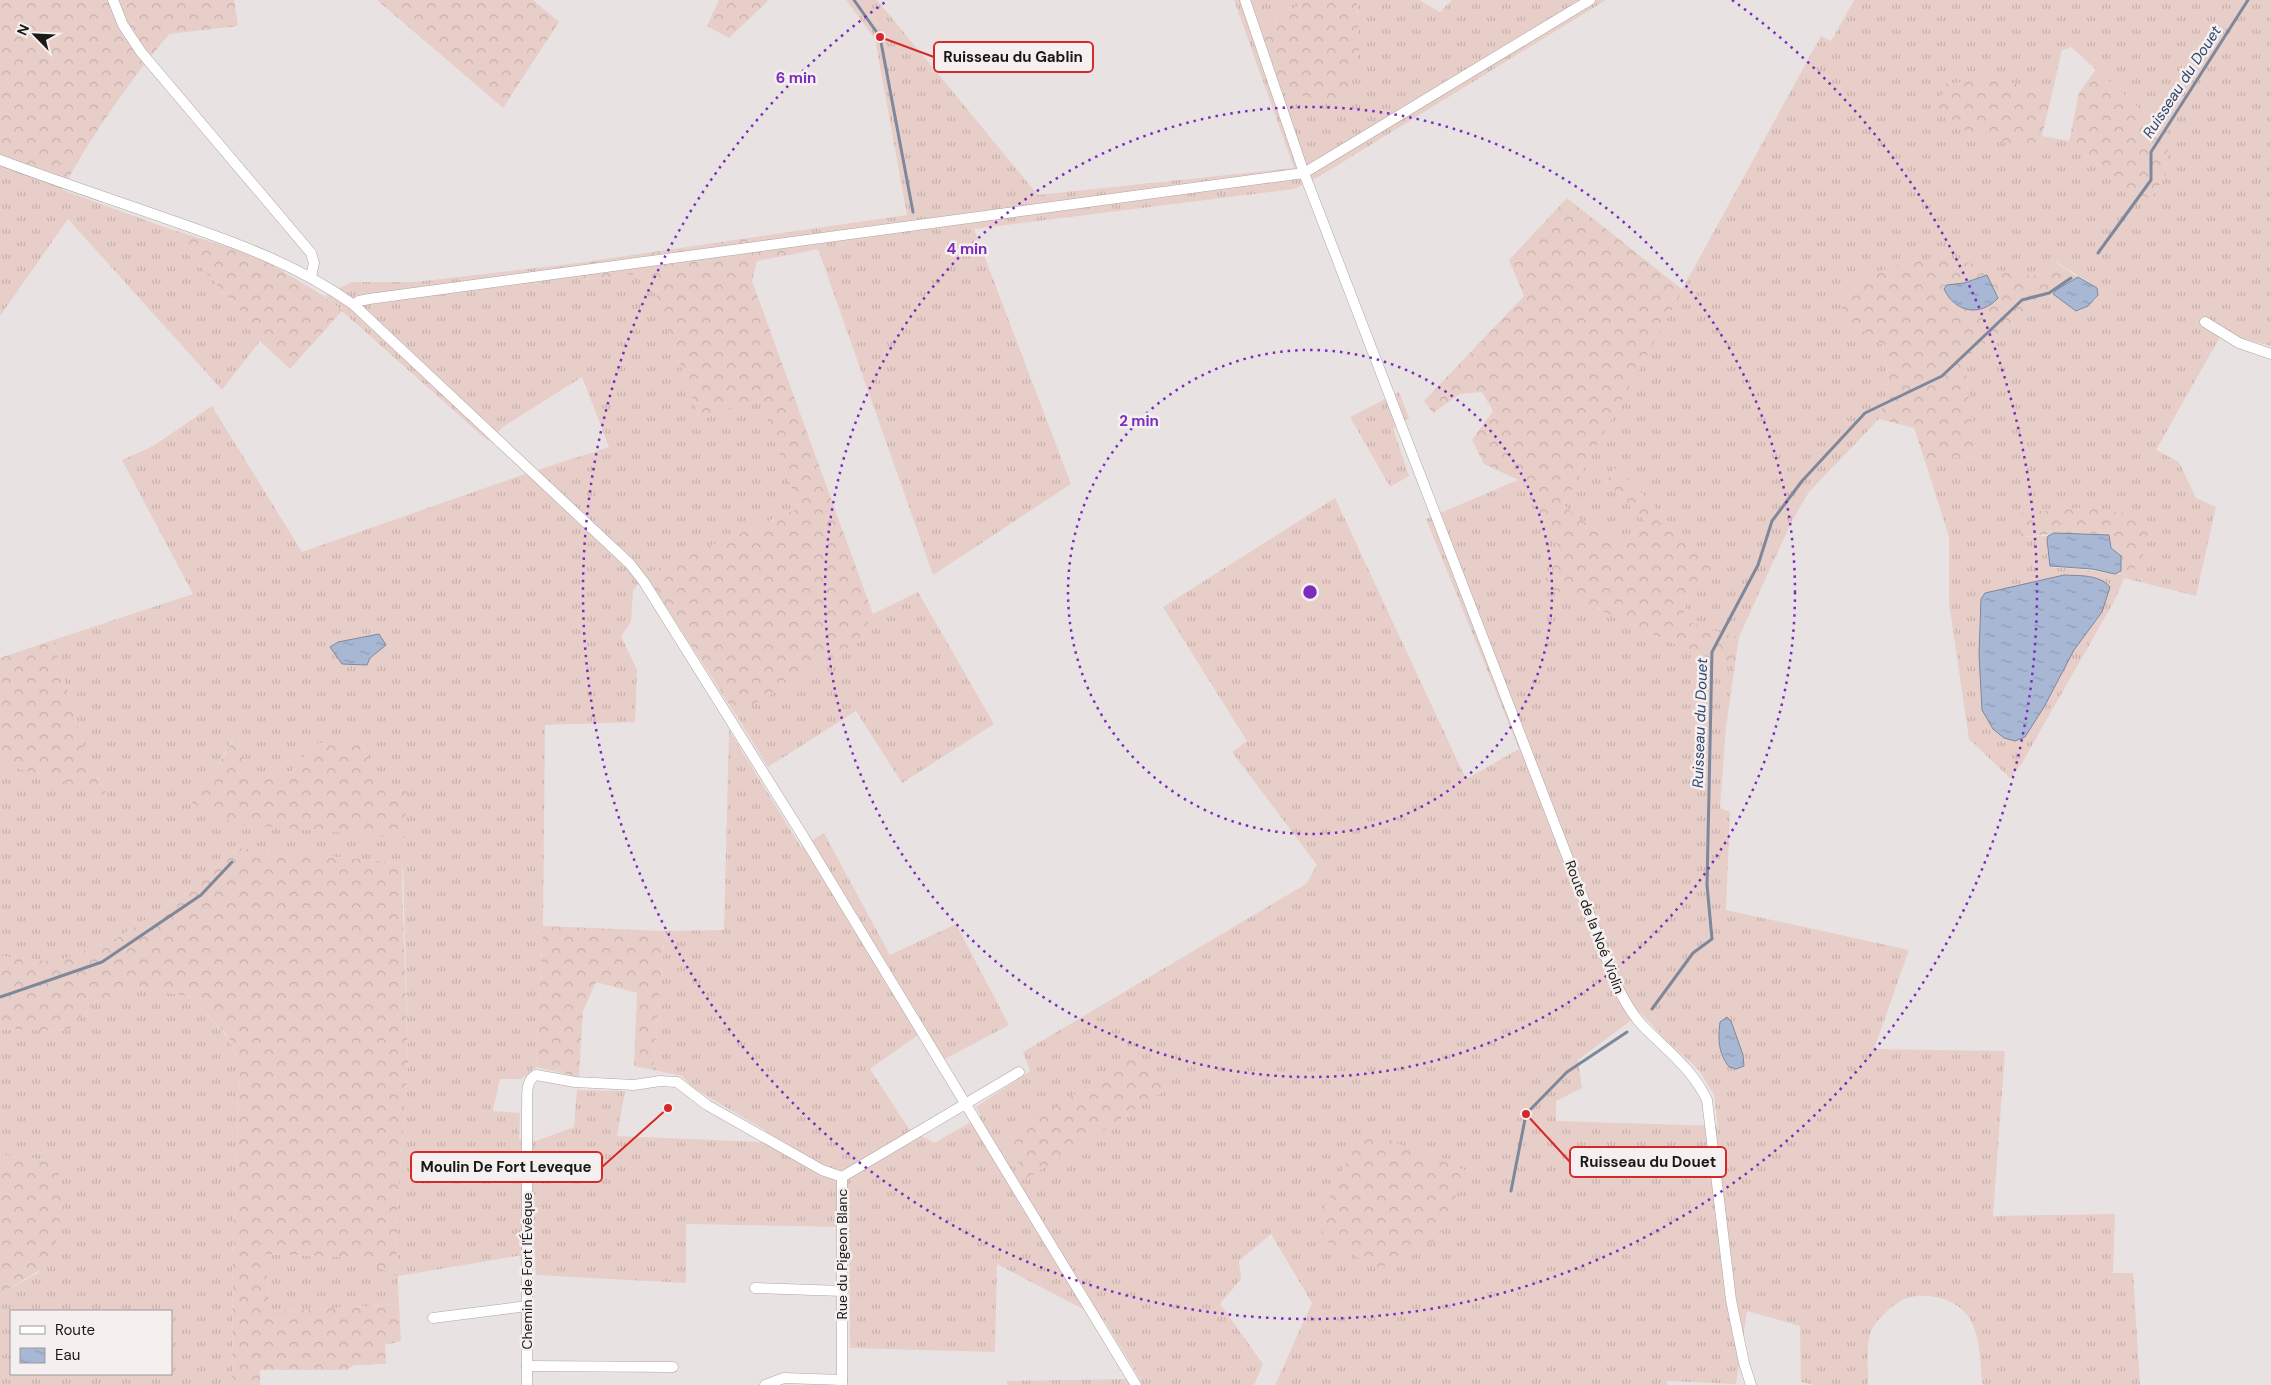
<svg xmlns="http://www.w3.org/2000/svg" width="2271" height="1385" viewBox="0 0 2271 1385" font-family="'DM Sans',sans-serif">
  <defs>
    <pattern id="grass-tufts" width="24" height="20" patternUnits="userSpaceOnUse" patternTransform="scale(1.25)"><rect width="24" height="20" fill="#e8cec8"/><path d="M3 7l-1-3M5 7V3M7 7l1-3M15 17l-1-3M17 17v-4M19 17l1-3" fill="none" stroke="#c6b0ab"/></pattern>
    <pattern id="forest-crowns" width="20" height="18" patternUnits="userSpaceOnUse" patternTransform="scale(1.25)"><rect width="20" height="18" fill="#e8cec8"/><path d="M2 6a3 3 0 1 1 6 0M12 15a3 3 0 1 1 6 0" fill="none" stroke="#c6b0ab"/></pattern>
    <pattern id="water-ripples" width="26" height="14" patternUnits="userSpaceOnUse" patternTransform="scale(1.25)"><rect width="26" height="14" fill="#a7b7d4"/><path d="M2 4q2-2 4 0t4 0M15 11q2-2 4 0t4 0" fill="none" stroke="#8f9db5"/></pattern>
  </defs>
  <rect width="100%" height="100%" fill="#e8e3e2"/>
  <g fill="url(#grass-tufts)" fill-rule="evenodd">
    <polygon points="846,0 877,0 1038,195 1294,168 1234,0 1309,0 1359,51 1357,0 1419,0 1440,12 1452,0 1606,0 1320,176 1294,189 974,229 1071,484 933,575 818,249 794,254 789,232 907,215 875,39"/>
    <path d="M1854,0H2271V346L2239,338L2225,328L2156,450L2179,462L2196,498L2216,507L2196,596L2124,578L2116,598L2022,763L2010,778L1969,739L1949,603V537L1924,458L1939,459L1976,456L1964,360L2019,317L2053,294L2080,311L2097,298L2087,281L2056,262L2039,276L2015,274L1840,316L1883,345L1889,385L1879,419L1809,492L1791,523L1739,637L1713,631L1683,619L1689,588L1715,572L1616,466L1606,481L1645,521L1624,544L1580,520L1564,505L1821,36L1831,41ZM2071,47L2168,135L2166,174L2151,199L2133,193L2069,141L2042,136L2037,152L1995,78L2052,94L2062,50ZM2136,515L2131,575C2105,574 2080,567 2053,568L2047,551L2048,536L2021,537Z"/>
    <polygon points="0,167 164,227 264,336 222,390 68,219 0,316"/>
    <path d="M578,263L582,280L648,273L700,419L760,399L799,508L645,574L633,591L631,622L621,636L637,670L635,722L545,725L543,926L536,1067L521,1079H500L493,1111L520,1113L519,1139L536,1141L574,1127L577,1090L625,1091L617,1136L762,1142L765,1130L693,1088L682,1076L653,1070L665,931L724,930L729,730L801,847L824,833L890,955L956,924L1009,1025L943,1060L925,1030L870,1069L909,1129L934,1143L981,1116L976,1107L1030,1071L1023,1052L1306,884L1317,865L1232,752L1247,741L1163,607L1335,498L1466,779L1519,749L1426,519L1518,480L1560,549L1542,585L1702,656L1735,664L1726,727L1720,808L1730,812L1726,910L1909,950L1874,1049L2005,1051L1993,1216L2115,1214L2113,1273H2133L2140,1385H1983C1979,1362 1982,1335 1967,1315C1955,1298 1926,1292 1907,1298C1896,1301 1876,1320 1871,1331C1865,1346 1869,1369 1868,1385H1815L1801,1382L1800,1326L1747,1311L1736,1384L1667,1381V1385H1275L1312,1303L1271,1234L1239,1261L1241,1279L1220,1304L1263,1364L1254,1385H1007V1381L1140,1379L1104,1320L997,1264L995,1352L850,1348L849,1227L686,1224V1283L536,1275L535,1253L398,1276L399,1304L270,1312L265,1254L354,1257L397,1275L396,1225L408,1062L403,863L238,848L184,895L117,938L56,962L0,956V763L108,795L86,756L53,640L193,594L122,460L153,446L212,406L302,552L525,474L609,447L582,377L503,427L488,441L325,296L351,282H415ZM232,740L256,779L292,771L315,744L360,741L386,793L190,803L211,777ZM1641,1013L1665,1039L1699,1070L1714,1095L1718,1126L1556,1121V1101L1582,1088L1578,1060Z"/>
    <polygon points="1399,392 1409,418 1393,429 1409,476 1390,487 1350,417"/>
    <polygon points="918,592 994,724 902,783 856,711 768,767 736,715 858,642 873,614"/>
    <path d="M144,988L191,997L228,1037L240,1065L233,1255L232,1385H0V1295L39,1272L56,1161L0,1155V1029L68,1031L96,1001ZM11,1311H171V1374H11Z"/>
  </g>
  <g fill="url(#forest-crowns)" fill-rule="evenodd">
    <path d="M0,0H234L238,26L169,34C129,82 92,134 62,190L0,167Z"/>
    <polygon points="377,0 533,0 559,22 503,108"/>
    <polygon points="719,0 769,0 729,38 707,26"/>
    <polygon points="1309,0 1357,0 1359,51 1343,102 1284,93 1259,25"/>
    <polygon points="2096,69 2169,135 2166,174 2151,199 2133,193 2069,141 2079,93"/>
    <polygon points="1995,78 2052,94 2038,152 1966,131 1937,113 1944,84"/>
    <polygon points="1567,198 1683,290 1564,505 1580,520 1624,544 1645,521 1606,481 1616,466 1716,572 1689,588 1683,619 1713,631 1739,637 1735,664 1702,656 1542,585 1560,549 1518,480 1484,464 1472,440 1493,411 1482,392 1460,394 1433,413 1424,401 1524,296 1509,260"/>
    <polygon points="164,227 257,256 324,296 342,311 290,369 260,341 264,336"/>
    <polygon points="789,232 794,254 757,261 752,281 873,614 858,642 736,715 645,574 799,508 760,399 700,419 648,273 581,280 578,263"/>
    <path d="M1939,256L2015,274L2039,276L2055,262L2078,277L2056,290L2053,294L2019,317L1964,360L1976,456L1939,459L1924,458L1914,428L1879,419L1889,385L1883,345L1840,316C1842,308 1843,295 1848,290C1869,267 1910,264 1939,256ZM1986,275L1996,300C1975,314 1956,315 1944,289L1947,285L1964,283Z"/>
    <polygon points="2089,507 2136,515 2148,533 2143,556 2131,575 2118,574 2120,573 2120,555 2111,548 2109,536 2050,534 2021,537 2021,513"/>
    <polygon points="53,640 86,756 108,796 0,763 0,658"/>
    <polygon points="233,740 256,779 292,771 315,744 360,741 386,793 407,791 404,838 237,824 190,802 211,777"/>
    <polygon points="238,848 403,863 402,883 408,1062 396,1225 397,1276 354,1257 265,1254 270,1312 399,1304 401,1341 385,1345 386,1364 354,1365 347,1370 260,1370 260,1385 232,1385 233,1255 240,1065 228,1036 191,997 144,988 96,1001 68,1031 0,1029 0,956 56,962 117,938 184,895"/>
    <polygon points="543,926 665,931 653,1070 634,1066 637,993 596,982 583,1011 579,1077 536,1067"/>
    <polygon points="1139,1052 1164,1091 1028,1178 1004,1140"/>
    <polygon points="1362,1129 1467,1171 1437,1240 1380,1269 1322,1239 1321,1215"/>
    <polygon points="0,1155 57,1161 63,1205 52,1262 0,1295"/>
  </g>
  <g fill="url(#water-ripples)" stroke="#7d889c">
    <path d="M1987,275L1998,298C1981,317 1955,313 1944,289L1947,285L1964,283Z"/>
    <polygon points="2078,277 2097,288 2098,295 2088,306 2076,311 2053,294 2056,290"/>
    <polygon points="2054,533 2109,535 2111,548 2121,556 2121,571 2115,574 2092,569 2050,566 2047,540 2048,536"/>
    <path d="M2064,575C2079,576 2099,574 2110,587L2102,612L2074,650L2044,707L2025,737L2015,741L2004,738L1993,729L1982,710L1979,654L1981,599L1985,593Z"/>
    <polygon points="379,634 386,645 370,658 367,665 342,664 330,647 338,642"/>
    <path d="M1727,1017L1731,1021L1743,1055L1744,1066L1736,1069L1729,1067C1718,1052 1718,1040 1720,1022Z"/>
  </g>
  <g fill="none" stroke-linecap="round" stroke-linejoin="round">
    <g stroke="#7d889c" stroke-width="3">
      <polyline points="854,0 880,37 913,212"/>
      <polyline points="2098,253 2151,180 2151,152 2248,0"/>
      <polyline points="0,997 102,962 201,895 232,862"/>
      <polyline points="1652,1009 1693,953 1712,939 1707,885 1712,652 1758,565 1772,521 1802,481 1865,413 1942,376 2022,300 2049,293 2071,278"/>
      <polyline points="1511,1191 1526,1114 1567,1072 1627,1032"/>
    </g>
    <g stroke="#aba7a6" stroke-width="11">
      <g id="minor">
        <polyline points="113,0 123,25 141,52 311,253 314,263 311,277"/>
        <path d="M1245,0L1304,173L1617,986C1624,1000 1631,1013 1642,1025C1665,1049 1692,1068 1707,1100L1731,1300L1744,1363L1751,1385"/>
        <path d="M0,160C58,182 117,201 176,222C239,244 300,266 354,305L630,564L644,582L803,836L1136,1385"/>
        <polyline points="354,305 359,301 369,299 1304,173 1590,0"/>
        <polyline points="2205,322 2239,343 2271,354"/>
        <polyline points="755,1288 843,1291"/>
        <polyline points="433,1318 527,1306"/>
        <polyline points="527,1366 673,1367"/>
        <path d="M527,1385V1111C528,1099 524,1081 536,1075L575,1082L634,1085L660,1081L677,1082L707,1105L822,1170L842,1177"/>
        <polyline points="765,1385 784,1378 842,1380"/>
        <polyline points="842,1385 842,1177 1019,1072"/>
      </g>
    </g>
    <use href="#minor" stroke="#fff" stroke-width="10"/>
  </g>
  <g fill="none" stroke="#7b2cbf" stroke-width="2.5" stroke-dasharray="2.5 5">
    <circle cx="1310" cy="592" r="242"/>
    <circle cx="1310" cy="592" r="485"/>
    <path d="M1732 0A727 727 0 1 1 888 0"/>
  </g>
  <g text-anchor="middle" stroke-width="5" stroke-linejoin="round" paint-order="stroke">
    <g font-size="14" fill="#1a1918" stroke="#f5f0ef">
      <text transform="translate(1595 927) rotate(69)" y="5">Route de la Noé Violin</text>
      <text transform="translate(842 1254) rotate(-90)" y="5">Rue du Pigeon Blanc</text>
      <text transform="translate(527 1271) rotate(-90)" y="5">Chemin de Fort l'Évêque</text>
    </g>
    <g font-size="15" font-style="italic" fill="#30466f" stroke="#f5f0ef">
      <text transform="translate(2182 82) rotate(-57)" y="5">Ruisseau du Douet</text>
      <text transform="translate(1700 723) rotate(-88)" y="5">Ruisseau du Douet</text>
    </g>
  </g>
  <circle cx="1310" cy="592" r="8" fill="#7b2cbf" stroke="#f5f0ef" stroke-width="2.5"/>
  <g font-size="15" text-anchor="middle" font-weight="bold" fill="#7b2cbf" stroke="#f5f0ef" stroke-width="5" stroke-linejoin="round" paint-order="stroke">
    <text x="796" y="83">6 min</text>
    <text x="967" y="254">4 min</text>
    <text x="1139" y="426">2 min</text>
  </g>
  <path fill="none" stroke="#d62828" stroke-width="2" d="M880 37L934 57M1526 1114L1570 1162M668 1108L602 1167"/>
  <g fill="#d62828" stroke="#f5f0ef" stroke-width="2">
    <circle cx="880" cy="37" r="5"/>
    <circle cx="1526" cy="1114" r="5"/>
    <circle cx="668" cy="1108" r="5"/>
  </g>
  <g fill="#f5f0ef" stroke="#d62828" stroke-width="2">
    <rect x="934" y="42" width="159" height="30" rx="5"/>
    <rect x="1570" y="1147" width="156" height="30" rx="5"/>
    <rect x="411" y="1152" width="191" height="30" rx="5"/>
  </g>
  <g font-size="15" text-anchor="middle" font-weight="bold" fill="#1a1918">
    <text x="1013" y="62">Ruisseau du Gablin</text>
    <text x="1648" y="1167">Ruisseau du Douet</text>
    <text x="506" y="1172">Moulin De Fort Leveque</text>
  </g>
  <rect x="10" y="1310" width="162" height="65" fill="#f5f0ef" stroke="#9d9a99"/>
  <rect x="20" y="1326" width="25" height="8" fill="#ffffff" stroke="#9d9a99"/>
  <text x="55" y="1335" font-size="15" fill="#1a1918">Route</text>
  <rect x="20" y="1348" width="25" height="15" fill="url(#water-ripples)" stroke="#9d9a99"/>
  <text x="55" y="1360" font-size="15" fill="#1a1918">Eau</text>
  <g transform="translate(35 35) rotate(294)" stroke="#f5f0ef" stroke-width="4" paint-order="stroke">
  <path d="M0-4L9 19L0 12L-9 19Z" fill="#1a1918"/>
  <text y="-8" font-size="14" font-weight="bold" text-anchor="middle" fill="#1a1918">N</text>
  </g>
</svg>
